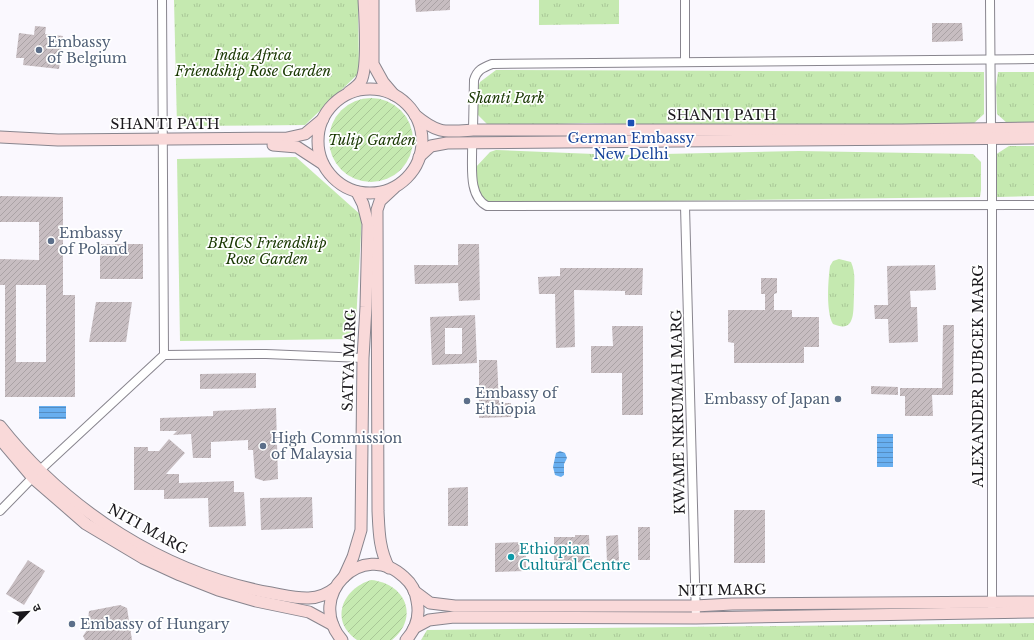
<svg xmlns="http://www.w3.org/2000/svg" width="1034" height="640" viewBox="0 0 1034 640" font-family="'Libre Baskerville','Noto Sans Devanagari',serif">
  <defs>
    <pattern id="grass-tufts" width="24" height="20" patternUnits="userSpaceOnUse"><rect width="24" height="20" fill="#c5e9b0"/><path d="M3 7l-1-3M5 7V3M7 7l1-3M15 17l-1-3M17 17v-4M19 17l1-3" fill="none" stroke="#a9c797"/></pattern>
    <pattern id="garden-furrows" width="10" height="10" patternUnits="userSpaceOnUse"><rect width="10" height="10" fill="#c5e9b0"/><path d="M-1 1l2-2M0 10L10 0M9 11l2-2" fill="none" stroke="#a9c797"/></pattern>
    <pattern id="water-rules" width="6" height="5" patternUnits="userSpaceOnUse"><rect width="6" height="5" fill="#68aff0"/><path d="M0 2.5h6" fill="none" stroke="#558dc2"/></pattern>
    <pattern id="building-hatch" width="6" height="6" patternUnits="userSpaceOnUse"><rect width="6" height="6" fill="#c7bdc1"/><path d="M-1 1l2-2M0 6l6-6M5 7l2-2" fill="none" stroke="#aaa2a5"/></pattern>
  </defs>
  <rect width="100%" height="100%" fill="#faf8fe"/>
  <g fill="url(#grass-tufts)">
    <polygon points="174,0 358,0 359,73 305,125 177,126"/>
    <polygon points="539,0 619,0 619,24 539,25"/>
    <polygon points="496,70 984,72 984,114 973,124 680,125 585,123 489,126 478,115 474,101 480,82"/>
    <polygon points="998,72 1034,72 1034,123 1007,123 997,114 996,87"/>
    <polygon points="1009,146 1034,146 1034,196 997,197 995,155"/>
    <path d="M496,150L619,155L799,151L973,154L981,162V190L980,197L488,203C477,192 475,182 476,167L490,152Z"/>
    <polygon points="296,157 362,216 355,339 180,341 177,159"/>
    <path d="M839,259L851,262C856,273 854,284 854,296C853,311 856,334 833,324C826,312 828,281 830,266L833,261Z"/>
    <polygon points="1034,623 1034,640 421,640 427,630"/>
  </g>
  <g fill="url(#garden-furrows)">
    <circle cx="371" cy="140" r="42"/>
    <path d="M371,580C405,583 420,617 392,640H357C329,621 342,589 371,580Z"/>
  </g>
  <g fill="url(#water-rules)">
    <rect x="39" y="406" width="27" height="13"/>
    <rect x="877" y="434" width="16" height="33"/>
    <polygon points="560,451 565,453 567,458 564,464 564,475 561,477 555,475 553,467 556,453"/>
  </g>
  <g fill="url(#building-hatch)" fill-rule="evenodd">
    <polygon points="415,0 450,0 450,10 416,12"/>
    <polygon points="932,23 962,23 963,41 932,42"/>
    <polygon points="35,26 46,27 45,34 63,36 59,69 23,65 24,58 16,58 19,33 34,35"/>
    <path d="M0,196L63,197V295H75V397H5V285H0V259L39,260V222H0ZM16,285H46V362H16Z"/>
    <rect x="100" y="244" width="43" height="35"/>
    <polygon points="458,244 479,244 480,300 459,301 458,283 415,284 414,265 458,265"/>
    <polygon points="935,265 936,290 910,291 911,307 917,307 918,342 889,343 888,319 875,319 874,305 888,305 887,266"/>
    <polygon points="560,268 643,268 642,295 625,295 625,291 574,290 575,347 556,348 555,294 539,294 538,277 560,276"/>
    <polygon points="761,278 777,278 777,293 774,294 774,310 792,310 792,317 819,317 819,347 804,347 804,363 734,363 734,343 728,342 728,310 765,310 765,294 761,294"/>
    <polygon points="96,302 132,302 126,342 89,342"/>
    <path d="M475,315L477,363L432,365L430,317ZM445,328H462V354H445Z"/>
    <polygon points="943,325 954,325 953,395 932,395 933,416 905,416 905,396 900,396 900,388 942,388"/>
    <polygon points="612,326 643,326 643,415 622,415 622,373 591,373 591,346 613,346"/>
    <polygon points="479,360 497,360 499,403 511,403 511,417 479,418"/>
    <polygon points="256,373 256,388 200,389 200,374"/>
    <polygon points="871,386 898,387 898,395 871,394"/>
    <polygon points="276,408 278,479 264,481 255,478 253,450 248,450 248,440 211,442 211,458 193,458 191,434 173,435 177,431 160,431 160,418 213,416 213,411"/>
    <polygon points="169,439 185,453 166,474 179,474 179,483 234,481 234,492 244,492 246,526 209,527 208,498 164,499 164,490 134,490 134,447 148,447 148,451 159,451"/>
    <polygon points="468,487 468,526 448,526 448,488"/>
    <polygon points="312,497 313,528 261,530 260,498"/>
    <rect x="734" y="510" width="31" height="53"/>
    <rect x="638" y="527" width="12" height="33"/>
    <polygon points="575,535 589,535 590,563 554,561 554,537 575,537"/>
    <polygon points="618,535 619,562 607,563 606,536"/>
    <polygon points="526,542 526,571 495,572 495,543"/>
    <polygon points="28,560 45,571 24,605 6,594"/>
    <polygon points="120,605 127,608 132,640 85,640 83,636 87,630 89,611"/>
  </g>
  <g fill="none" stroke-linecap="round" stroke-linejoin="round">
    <g stroke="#88858e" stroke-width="10">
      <g id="street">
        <polyline points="162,0 164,355"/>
        <polyline points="685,0 685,62"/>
        <polyline points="990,0 991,128"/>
        <path d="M473,130L474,80C477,70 482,68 492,64L1034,59"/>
        <path d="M472,143C473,163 467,196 487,206L1034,205"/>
        <polyline points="685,206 696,618"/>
        <polyline points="0,511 39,471 164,355 266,354 363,358"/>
        <polyline points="992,606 992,139"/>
      </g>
    </g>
    <g stroke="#88858e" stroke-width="13">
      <g id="secondary">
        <polyline points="373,0 373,64 383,82 394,95"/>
        <circle cx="370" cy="141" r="52"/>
        <path d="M349,92C353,89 358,86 361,81C368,68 365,17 364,0"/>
        <path d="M415,115C438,134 444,132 473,130H902L1034,128"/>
        <polyline points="0,137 58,140 287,138 305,134 323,119"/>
        <polyline points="273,145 297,147 323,164"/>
        <polyline points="419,157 431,146 447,143 1034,138"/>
        <path d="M0,426C67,511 165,574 271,593C294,597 316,604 335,588"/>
        <polyline points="0,439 33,478 86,524 143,558 180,575 218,590 256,601 309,612 333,625"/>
        <path d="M389,568C379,549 379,531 378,511L377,210L380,201L394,188"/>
        <polyline points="344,577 353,557 361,530 363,358 366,307 368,224 363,204 357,192"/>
        <polyline points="414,591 430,603 455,606 695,606 732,604 1034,602"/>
        <polyline points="414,628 429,620 454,617 696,618 1034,612"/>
        <path d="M342,640C304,596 363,538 404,577C411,583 416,592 417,601C420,615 416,629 406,640"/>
      </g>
    </g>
    <use href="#street" stroke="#fff" stroke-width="8"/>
    <use href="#secondary" stroke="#f9d9d9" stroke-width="11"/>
  </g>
  <g fill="#5c6f8a" stroke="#fff" stroke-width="1.5">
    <circle cx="39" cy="50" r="4"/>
    <circle cx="51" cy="241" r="4"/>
    <circle cx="838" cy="399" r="4"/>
    <circle cx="467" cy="401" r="4"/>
    <circle cx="263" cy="446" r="4"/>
    <circle cx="72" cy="624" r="4"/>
  </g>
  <rect fill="#1a4fb4" stroke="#fff" stroke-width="1.5" x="627" y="119" width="8" height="8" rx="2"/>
  <circle fill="#0f9aa8" stroke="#fff" stroke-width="1.5" cx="511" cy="557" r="4"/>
  <g text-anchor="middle" stroke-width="3.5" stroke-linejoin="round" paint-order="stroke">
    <g font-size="14" fill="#4e5e75" stroke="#fff" text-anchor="start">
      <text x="47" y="47">Embassy<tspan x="47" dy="16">of Belgium</tspan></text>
      <text x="59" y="238">Embassy<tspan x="59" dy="16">of Poland</tspan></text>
      <text x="475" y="398">Embassy of<tspan x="475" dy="16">Ethiopia</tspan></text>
      <text x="830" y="404" text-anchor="end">Embassy of Japan</text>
      <text x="271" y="443">High Commission<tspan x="271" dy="16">of Malaysia</tspan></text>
      <text x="80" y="629">Embassy of Hungary</text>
    </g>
    <g font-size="14" font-style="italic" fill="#183700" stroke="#fff">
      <text x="253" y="60">India Africa<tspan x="253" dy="16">Friendship Rose Garden</tspan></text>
      <text x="506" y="103">Shanti Park</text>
      <text x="372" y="145">Tulip Garden</text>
      <text x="267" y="248">BRICS Friendship<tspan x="267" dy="16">Rose Garden</tspan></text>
    </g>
    <g font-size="14" fill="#1a181c" stroke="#fff">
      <text x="722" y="120">SHANTI PATH</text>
      <text x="165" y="129">SHANTI PATH</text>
      <text transform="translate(349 360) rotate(-88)" y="5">SATYA MARG</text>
      <text transform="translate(978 376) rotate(-90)" y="5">ALEXANDER DUBCEK MARG</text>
      <text transform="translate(678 412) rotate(-91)" y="5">KWAME NKRUMAH MARG</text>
      <text transform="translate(148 529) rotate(29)" y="5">NITI MARG</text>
      <text transform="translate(722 590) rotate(-1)" y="5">NITI MARG</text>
    </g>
    <g font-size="14" fill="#164399" stroke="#fff">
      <text x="631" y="143">German Embassy<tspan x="631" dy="16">New Delhi</tspan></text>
    </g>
    <g font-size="14" fill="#0d838f" stroke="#fff" text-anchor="start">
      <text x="519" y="554">Ethiopian<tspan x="519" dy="16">Cultural Centre</tspan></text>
    </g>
  </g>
  <g transform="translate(28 612) rotate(65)" stroke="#ffffff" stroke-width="3" paint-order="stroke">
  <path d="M0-3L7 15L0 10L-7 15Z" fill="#1a181c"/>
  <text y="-6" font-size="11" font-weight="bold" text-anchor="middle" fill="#1a181c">उ</text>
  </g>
</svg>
